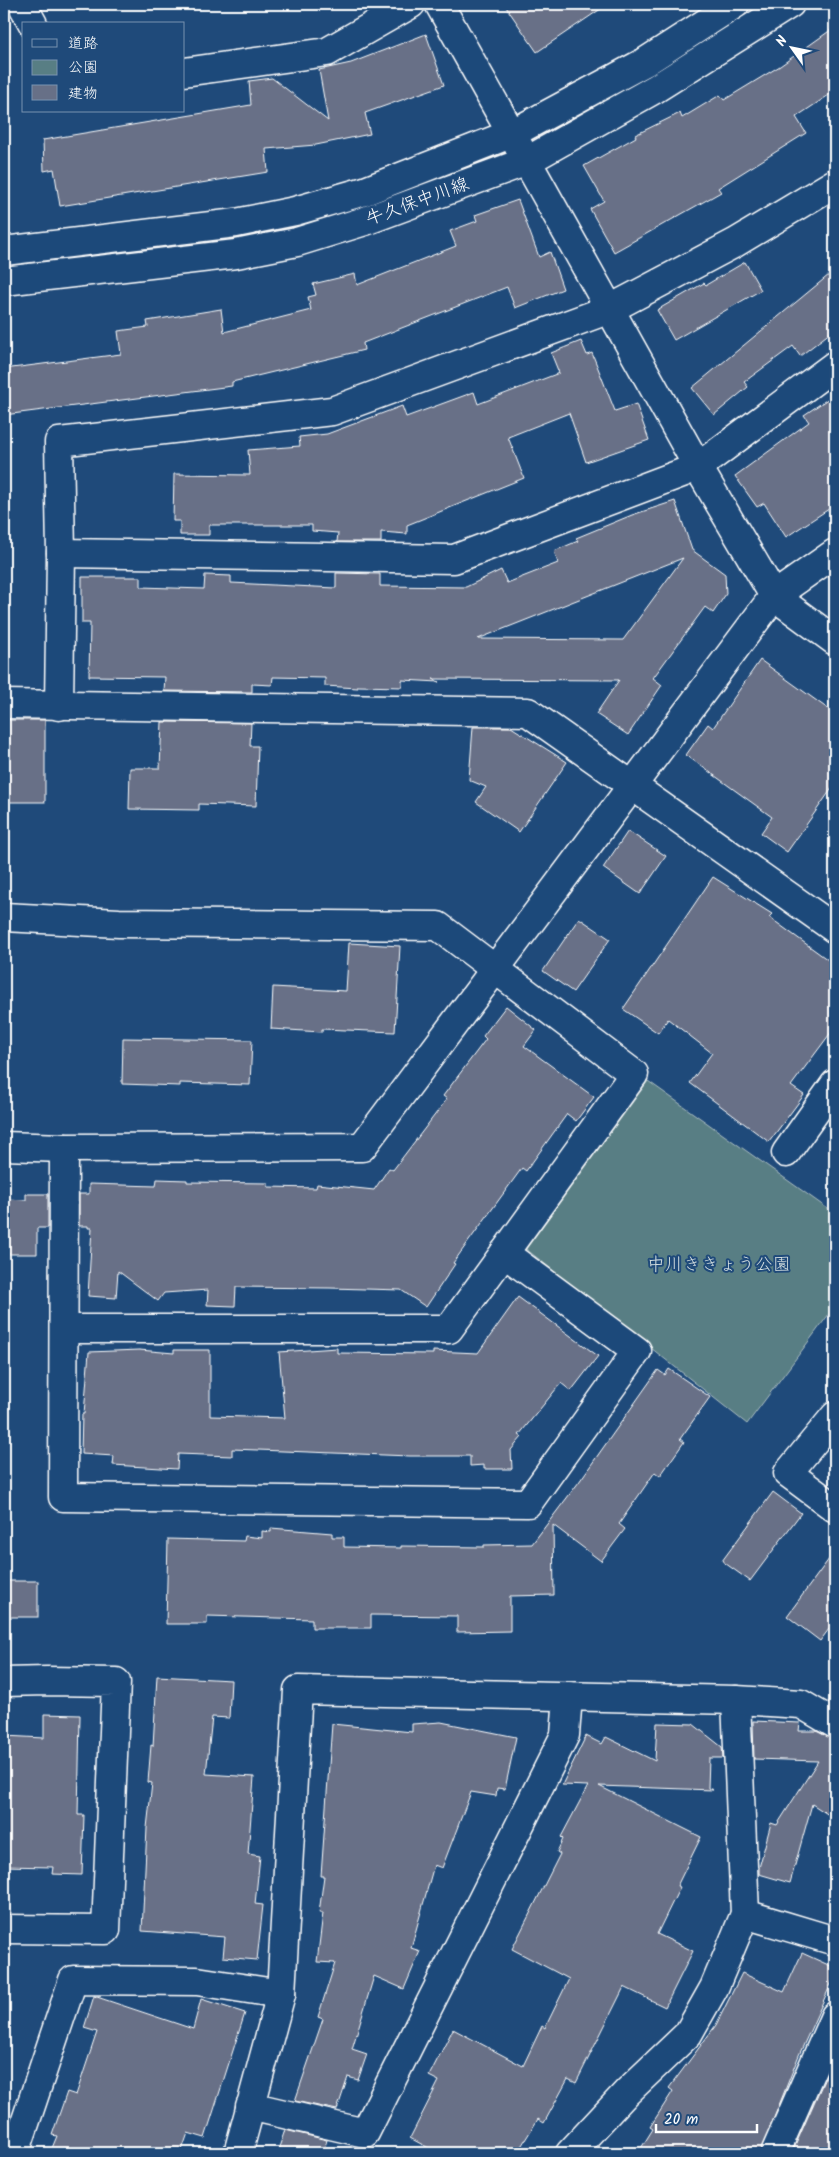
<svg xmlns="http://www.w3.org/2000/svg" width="839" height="2157" viewBox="0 0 839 2157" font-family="Kalam,'Klee One',sans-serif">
  <rect width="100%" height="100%" fill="#1f4a7a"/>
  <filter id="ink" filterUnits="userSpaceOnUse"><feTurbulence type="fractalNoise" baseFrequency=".02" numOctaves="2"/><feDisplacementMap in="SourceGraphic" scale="10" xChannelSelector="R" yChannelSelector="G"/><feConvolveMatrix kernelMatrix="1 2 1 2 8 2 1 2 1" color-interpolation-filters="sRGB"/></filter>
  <g filter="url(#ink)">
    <polygon fill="#587e84" stroke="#acbec2" points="648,1081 835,1214 835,1306 747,1424 526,1249"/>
    <g fill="#677087" stroke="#fff" fill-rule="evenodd">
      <polygon points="504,4 608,4 537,52"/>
      <polygon points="835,27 835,91 796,117 806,133 718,188 721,192 614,252 590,209 604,201 584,166 636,137 635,135 680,113 682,118 720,95 724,100 780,66"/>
      <polygon points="426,34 444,85 365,113 370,134 316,145 266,149 268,172 60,206 54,169 44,171 43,140 251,105 249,81 272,78 328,121 319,70 351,63"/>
      <polygon points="518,200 539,257 550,252 563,289 515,308 507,287 363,343 364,350 232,382 232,386 4,415 4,369 121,354 118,331 148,327 147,321 221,309 224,332 311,310 308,297 316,295 313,284 355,274 357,285 456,246 450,231 477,221 475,215"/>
      <polygon points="745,262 761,290 674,340 657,310 704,283 706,285"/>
      <polygon points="835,270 835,329 800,356 793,346 744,382 748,387 714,415 692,388"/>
      <polygon points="581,341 587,355 592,353 615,411 636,404 649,440 586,462 569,413 508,437 524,478 407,525 407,534 381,532 381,542 337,542 338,533 312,531 312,525 209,525 209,535 180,535 180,521 173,521 174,474 250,475 248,450 300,446 299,437 327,434 402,406 406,417 474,392 478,404 559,373 551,353"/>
      <polygon points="835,394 835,505 786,537 764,503 757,507 735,476 809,422 804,415"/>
      <path d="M675,501L692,550L725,574L726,594L713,613L705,607L653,678L662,685L628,735L596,714L619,680L433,679L439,682L402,680V687L358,686V688L325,686V678L273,677L272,685L252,684V692L164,691L165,677L89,676L90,623H82V577H141V587L204,589L205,575L231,576V583L336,588V573L380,574V586L466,587L501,570L507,583L558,563L554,551L578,541L576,538L632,515ZM683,558L623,640L478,639Z"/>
      <polygon points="760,660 835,714 835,784 787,852 761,833 772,817 686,755 708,724 713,728"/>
      <rect x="4" y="720" width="41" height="82"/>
      <polygon points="162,722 251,723 250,746 258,746 256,806 199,804 199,810 129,809 130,768 160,768"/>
      <polygon points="473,727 511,727 567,762 519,832 476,802 486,787 469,780"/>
      <polygon points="628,831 666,856 640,894 603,868"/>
      <polygon points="713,877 772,914 769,917 835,965 835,1027 791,1086 804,1095 769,1142 690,1083 712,1053 668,1019 658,1033 623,1009"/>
      <polygon points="579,918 610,939 573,992 543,971"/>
      <polygon points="349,943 400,946 395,1032 322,1029 322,1032 271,1029 273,987 346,991"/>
      <polygon points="506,1006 536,1030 524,1046 594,1097 576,1121 567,1114 526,1171 522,1168 453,1263 455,1264 426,1307 401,1290 330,1288 236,1287 235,1306 207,1305 208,1290 164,1293 158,1301 118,1271 116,1298 88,1296 92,1228 88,1228 88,1226 79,1226 79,1194 89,1194 89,1184 156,1186 157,1179 187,1180 187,1182 268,1183 268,1187 316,1188 317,1184 374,1190 389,1168 393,1170 447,1099 443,1096 486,1039 483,1036"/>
      <polygon points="123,1038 252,1040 250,1085 180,1083 180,1086 122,1084"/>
      <polygon points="26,1194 48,1194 48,1228 37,1228 37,1254 4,1254 4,1227 7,1227 7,1199 26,1200"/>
      <polygon points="518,1297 598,1356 571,1391 561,1383 519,1435 522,1437 511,1450 512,1469 484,1469 484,1465 470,1466 470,1456 410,1456 232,1449 232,1456 178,1454 177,1469 113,1465 114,1456 81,1454 82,1414 84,1414 89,1352 139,1350 174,1353 174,1350 210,1350 210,1416 285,1418 279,1352 337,1348 337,1353 433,1354 433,1351 478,1353"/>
      <polygon points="669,1369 710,1397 680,1439 684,1442 660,1476 655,1472 619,1524 625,1529 601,1561 553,1525 554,1595 510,1596 510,1631 457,1632 457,1616 371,1615 371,1628 312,1628 312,1619 207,1616 207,1624 166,1624 168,1539 244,1541 245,1536 262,1538 262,1531 271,1532 271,1528 332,1533 332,1537 344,1537 344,1547 401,1548 401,1546 484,1547 484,1545 532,1544 579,1482 658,1370 665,1375"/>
      <polygon points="773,1492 801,1513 750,1581 722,1561"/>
      <polygon points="835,1551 835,1621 820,1641 787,1616"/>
      <rect x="4" y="1581" width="34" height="36"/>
      <polygon points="157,1676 231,1680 229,1718 212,1717 206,1774 254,1777 248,1854 260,1856 255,1904 263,1905 257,1960 223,1957 225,1937 142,1931 147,1828 152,1783 148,1782 151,1745 153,1746"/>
      <polygon points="44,1714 80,1715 78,1815 84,1815 82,1875 52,1874 53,1867 4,1866 4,1736 44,1738"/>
      <polygon points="753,1721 800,1723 799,1731 816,1731 835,1740 835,1819 812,1804 790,1883 759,1874 759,1868 771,1823 777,1825 818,1761 754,1759"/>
      <polygon points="441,1722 516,1737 505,1789 497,1788 496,1796 471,1792 442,1868 434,1865 411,1948 420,1951 404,1989 374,1976 352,2049 367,2054 358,2080 348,2077 337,2110 295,2101 323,2019 318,2017 335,1963 317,1962 323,1913 319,1913 324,1876 321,1876 332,1724 412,1732 412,1724"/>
      <polygon points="657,1723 693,1724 722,1747 723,1758 709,1758 708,1788 713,1790 599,1786 701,1837 677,1886 680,1887 657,1934 693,1951 665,2007 624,1987 576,2083 568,2079 544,2123 538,2119 517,2153 438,2153 410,2138 439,2081 429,2076 453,2029 523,2066 542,2026 545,2028 569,1979 512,1949 560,1854 557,1852 563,1839 561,1837 588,1786 562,1785 586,1736 602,1744 606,1737 655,1761"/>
      <polygon points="802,1953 835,1968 835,1975 799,2055 760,2153 638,2153 653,2129 650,2127 673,2091 669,2088 716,2025 742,1973 784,1992"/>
      <polygon points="94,1996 193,2029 201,1999 245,2013 205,2138 188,2133 181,2153 50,2153 57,2136 52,2135 67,2092 76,2095 97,2032 84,2028"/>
      <polygon points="829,2069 835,2072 835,2153 792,2153"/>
      <polygon points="285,2130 327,2140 323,2153 277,2153"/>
    </g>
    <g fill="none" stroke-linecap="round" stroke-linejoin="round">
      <g stroke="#fff" stroke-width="31">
        <g id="minor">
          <polyline points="22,4 33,24"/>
          <polyline points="184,72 327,52 411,4"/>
          <polyline points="61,553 454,559 698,467 835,365"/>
          <polyline points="835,553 774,596 835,641"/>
          <polyline points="4,704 528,712 835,929"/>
          <polyline points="59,706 61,553 59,442 332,411 610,309 735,243 835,183"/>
          <polyline points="4,917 119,923 438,926 634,1074 449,1329 64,1329"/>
          <polyline points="4,1146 64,1148 362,1147 774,596 698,467 439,4"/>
          <polyline points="64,1148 63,1497 528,1503 637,1351 504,1253"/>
          <polyline points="786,1153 835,1084"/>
          <polyline points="835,1416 788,1473 835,1508"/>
          <polyline points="4,1682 47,1681 116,1682 106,1930 4,1929"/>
          <polyline points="736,1700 745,1914"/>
          <polyline points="250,2106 365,2133 565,1735 568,1696"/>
          <polyline points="15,2153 73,1980 197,1981 281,1994"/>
          <polyline points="238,2153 281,1994 298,1690 736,1700 801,1704 835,1724"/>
          <polyline points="570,2153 627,2092 688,2034 714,1988 745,1914 835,1941"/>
          <polyline points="775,2153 835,2016"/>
        </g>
      </g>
      <g stroke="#fff" stroke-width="31">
        <g id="tertiary">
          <polyline points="4,251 236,223 295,211 365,191 513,133 645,62 735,4"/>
          <polyline points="4,281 236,254 297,242 365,221 527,161 655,89 790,4"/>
        </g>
      </g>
      <use href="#minor" stroke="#1f4a7a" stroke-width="28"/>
      <use href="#tertiary" stroke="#1f4a7a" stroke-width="28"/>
    </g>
  </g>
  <g text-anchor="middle" stroke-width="4" stroke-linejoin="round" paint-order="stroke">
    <g font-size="18" fill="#fff" stroke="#1f4a7a">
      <text transform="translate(417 201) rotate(-20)" y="6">牛久保中川線</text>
    </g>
    <g font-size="18" fill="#d5dfe0" stroke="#1f4a7a">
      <text x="719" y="1270">中川ききょう公園</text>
    </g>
  </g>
  <rect width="839" height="2157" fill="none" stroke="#1f4a7a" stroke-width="20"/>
  <rect x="10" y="10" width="819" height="2137" fill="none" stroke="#fff" stroke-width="2" filter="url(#ink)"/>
  <rect x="22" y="22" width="162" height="90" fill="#1f4a7a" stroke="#7992af"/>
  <rect x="32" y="39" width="25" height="8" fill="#1f4a7a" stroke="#7992af"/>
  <text x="68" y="48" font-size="15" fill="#ffffff">道路</text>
  <rect x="32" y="60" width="25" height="15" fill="#587e84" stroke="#7992af"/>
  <text x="68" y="72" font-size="15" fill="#ffffff">公園</text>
  <rect x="32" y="85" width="25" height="15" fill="#677087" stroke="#7992af"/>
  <text x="68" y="98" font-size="15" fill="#ffffff">建物</text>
  <g transform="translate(792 48) rotate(303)" stroke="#1f4a7a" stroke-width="4" paint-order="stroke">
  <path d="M0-4L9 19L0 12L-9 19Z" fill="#ffffff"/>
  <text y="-8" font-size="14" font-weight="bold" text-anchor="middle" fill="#ffffff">N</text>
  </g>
  <path d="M656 2124v8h101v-8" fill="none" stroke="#ffffff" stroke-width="2.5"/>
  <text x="664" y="2124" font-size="15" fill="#ffffff" stroke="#1f4a7a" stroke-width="4" paint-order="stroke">20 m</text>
</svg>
